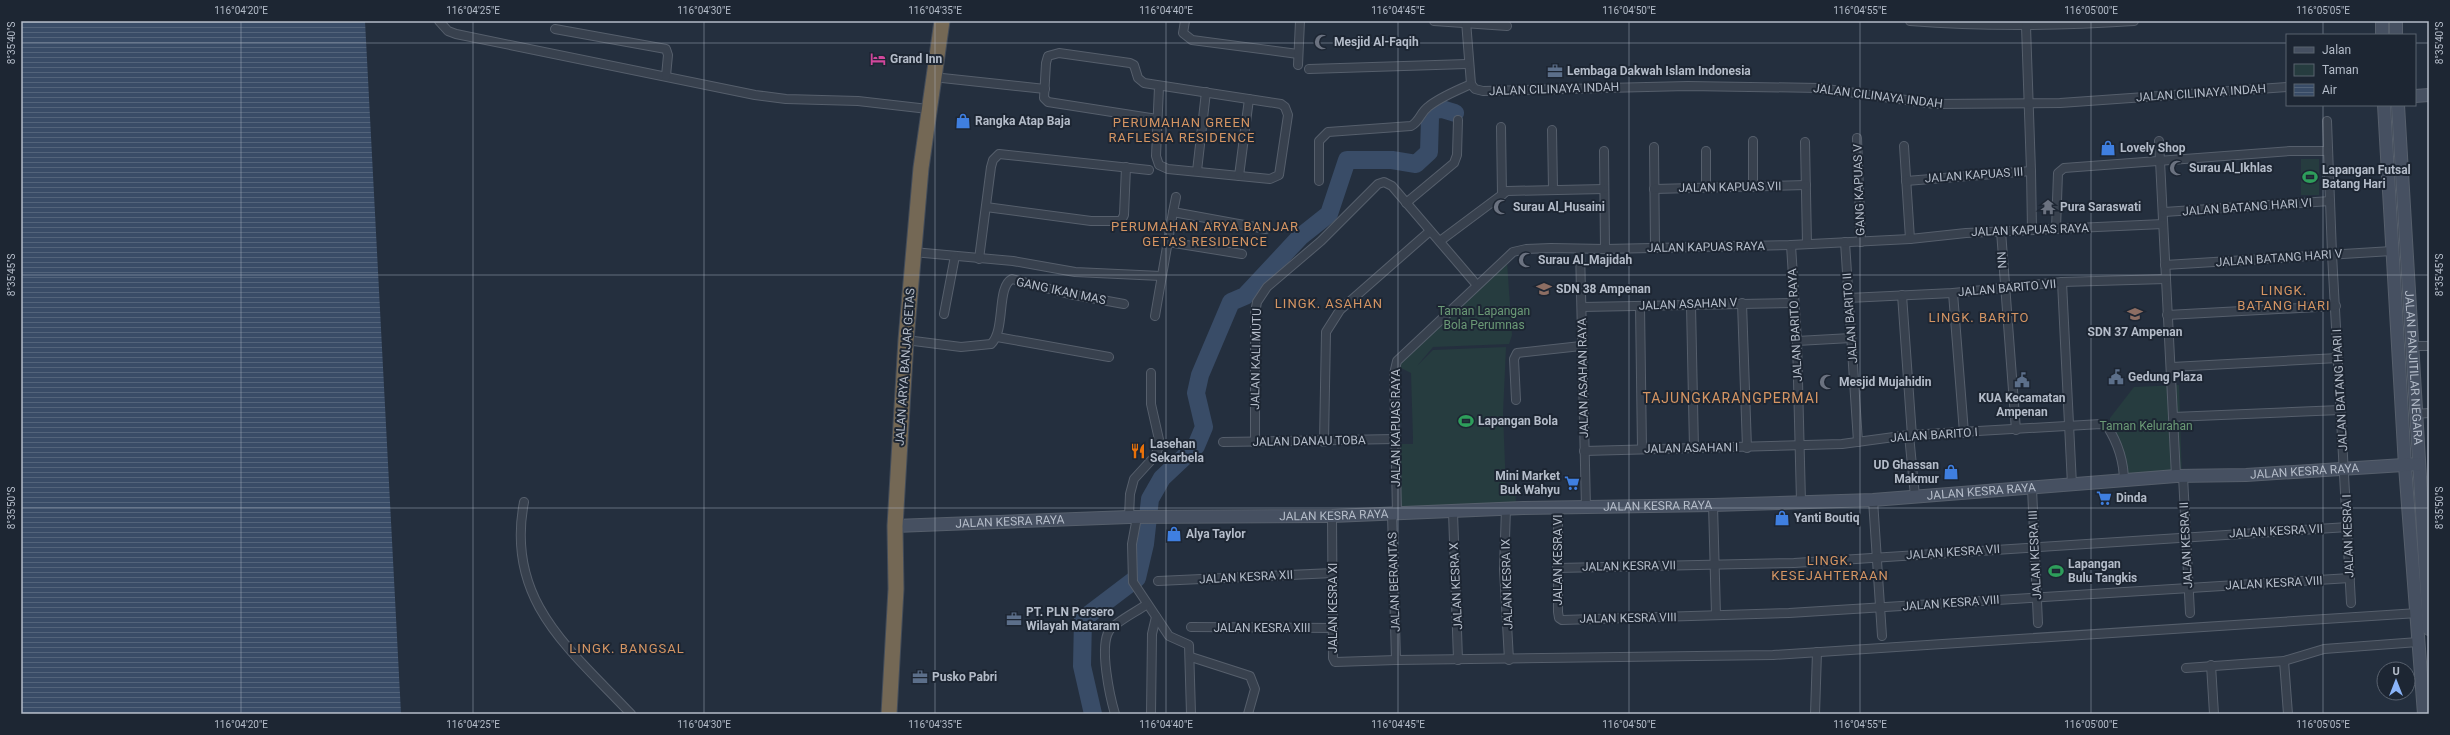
<svg xmlns="http://www.w3.org/2000/svg" width="2450" height="735" viewBox="0 0 2450 735" font-family="Roboto,sans-serif">
  <defs>
    <pattern id="water-rules" width="6" height="5" patternUnits="userSpaceOnUse"><rect width="6" height="5" fill="#394c67"/><path d="M0 2.5h6" fill="none" stroke="#53647b"/></pattern>
  </defs>
  <rect width="100%" height="100%" fill="#242f3e"/>
  <g fill="#263c3f">
    <rect x="2301" y="159" width="18" height="36"/>
    <polygon points="1507,261 1512,335 1509,344 1433,347 1417,366 1433,350 1506,347 1503,414 1506,489 1515,489 1516,502 1397,508 1395,444 1413,444 1413,439 1411,373 1395,365"/>
    <polygon points="2179,385 2182,478 2124,478 2110,431 2110,418 2134,387"/>
  </g>
  <polygon fill="url(#water-rules)" points="21,21 365,21 401,714 21,714"/>
  <g fill="none" stroke-linecap="round" stroke-linejoin="round">
    <polyline stroke="#394c67" stroke-width="18" points="1093,714 1082,666 1083,619 1137,578 1145,544 1150,499 1162,478 1196,446 1204,427 1196,393 1200,375 1231,302 1245,296 1300,237 1329,214 1347,160 1392,160 1416,164 1429,152 1430,118 1432,110 1442,109 1455,113"/>
    <g stroke="#565f6c" stroke-width="10">
      <g id="street">
        <polyline points="439,21 448,31 456,34 755,95 786,99 858,101 928,109"/>
        <polyline points="1185,21 1183,33 1192,40 1298,54"/>
        <polyline points="1434,21 1507,26"/>
        <polyline points="1466,21 1471,84"/>
        <path d="M1910,21C1985,27 2059,26 2134,21"/>
        <polyline points="2026,26 2031,171"/>
        <polyline points="555,29 666,49 668,55 666,76"/>
        <polyline points="1298,65 1300,21"/>
        <polyline points="1309,69 1467,64"/>
        <polyline points="933,77 1045,89"/>
        <polyline points="1471,84 1475,89 1483,91 1688,86 1819,88 1935,104 2060,103 2287,87"/>
        <polyline points="1157,119 1048,102 1044,98 1046,63 1048,56 1059,53 1130,63 1134,65 1138,78 1144,83 1281,104 1285,107 1288,115 1279,175 1270,179 1168,169 1159,165 1156,156 1159,87"/>
        <polyline points="2327,121 2332,254 2351,603"/>
        <polyline points="1501,127 1502,195"/>
        <polyline points="1552,130 1553,189"/>
        <polyline points="1857,138 1861,242"/>
        <polyline points="2159,141 2176,476"/>
        <polyline points="1805,142 1807,244"/>
        <polyline points="1904,146 1910,239"/>
        <polyline points="1654,147 1655,247"/>
        <polyline points="1604,151 1605,249"/>
        <polyline points="1197,171 1206,92"/>
        <polyline points="1239,176 1249,99"/>
        <path d="M1319,181V141L1328,132L1411,126C1420,121 1420,113 1428,107C1440,97 1456,91 1471,84"/>
        <polyline points="1906,181 2031,171 2032,230"/>
        <polyline points="1706,187 1706,151"/>
        <polyline points="1753,187 1753,141"/>
        <polyline points="1654,189 1806,185"/>
        <polyline points="1406,203 1454,163 1457,155 1458,120"/>
        <polyline points="986,207 1091,221 1121,221 1124,215 1126,167"/>
        <polyline points="1173,212 1176,197"/>
        <polyline points="2164,212 2330,201"/>
        <polyline points="2056,229 2058,173 2064,168 2290,151 2328,151"/>
        <polyline points="2001,231 2016,430"/>
        <polyline points="1440,241 1507,191 1604,189"/>
        <polyline points="1168,242 1242,254"/>
        <polyline points="1845,242 1858,442"/>
        <polyline points="1791,245 1797,341 1801,502"/>
        <polyline points="1580,249 1586,508"/>
        <polyline points="913,252 1013,261 1075,272 1161,276"/>
        <polyline points="979,259 991,167 993,160 999,154 1149,170"/>
        <polyline points="2165,265 2392,251"/>
        <polyline points="2062,282 2072,485"/>
        <polyline points="1953,293 1964,433"/>
        <polyline points="1902,295 1912,436"/>
        <polyline points="1848,298 1953,293 2062,282 2166,279"/>
        <polyline points="1742,303 1747,448"/>
        <polyline points="1691,305 1694,449"/>
        <polyline points="1640,306 1642,449"/>
        <polyline points="1582,307 1794,303"/>
        <polyline points="944,314 955,256"/>
        <polyline points="2167,315 2336,306"/>
        <polyline points="1155,316 1173,212 1266,229"/>
        <polyline points="997,337 1109,357"/>
        <path d="M906,340L961,347L991,344C1006,330 996,287 1012,279L1069,294L1124,304"/>
        <polyline points="1797,341 1851,338"/>
        <polyline points="2412,346 2429,346"/>
        <polyline points="2172,367 2338,358"/>
        <polyline points="1516,400 1514,359 1517,353 1581,346"/>
        <polyline points="2415,414 2429,413"/>
        <polyline points="2173,417 2340,410"/>
        <polyline points="1909,435 1915,496"/>
        <polyline points="1223,442 1395,439"/>
        <polyline points="1324,442 1326,332 1340,310 1430,231"/>
        <polyline points="1255,443 1255,313 1257,302 1267,287 1321,241 1378,184 1384,182 1392,186 1476,284"/>
        <path d="M1584,451L1842,444L1909,435L2101,424L2107,426C2118,443 2124,461 2124,482"/>
        <polyline points="2183,476 2190,613"/>
        <polyline points="2032,488 2038,623"/>
        <polyline points="1873,500 1882,636"/>
        <path d="M524,502C505,601 570,649 631,714"/>
        <polyline points="1713,505 1716,615"/>
        <polyline points="1506,508 1504,569 1509,660"/>
        <polyline points="1558,508 1558,612 1559,618 1562,620 1789,613 2350,578"/>
        <polyline points="1453,512 1458,660"/>
        <polyline points="1397,513 1394,374 1397,361 1513,252 1526,249 1551,248 1605,249 1791,245 1910,239 1966,233 2163,224"/>
        <polyline points="1392,514 1396,660 1773,655 2418,613"/>
        <polyline points="1332,516 1333,658 1335,662 1396,660"/>
        <polyline points="1129,517 1130,494 1134,479 1155,456 1160,444 1151,404 1151,373"/>
        <polyline points="1137,517 1132,544 1133,582 1169,636 1189,645 1191,714"/>
        <polyline points="1557,568 1794,563 2348,527"/>
        <polyline points="1158,581 1333,573"/>
        <polyline points="1191,627 1333,628"/>
        <polyline points="1191,657 1250,676 1255,689 1248,714"/>
        <polyline points="2284,661 2288,714"/>
        <polyline points="2211,665 2214,714"/>
        <polyline points="2186,668 2284,661 2324,649 2418,642"/>
        <path d="M1115,714C1110,697 1099,647 1109,631C1115,622 1138,611 1147,604"/>
        <polyline points="1151,714 1152,634 1156,617"/>
        <polyline points="1815,714 1817,652"/>
      </g>
    </g>
    <g stroke="#565f6c" stroke-width="14">
      <g id="secondary">
        <polyline points="2382,21 2382,35"/>
        <polyline points="2396,21 2396,35"/>
        <polyline points="2415,96 2429,95"/>
        <polyline points="2384,105 2405,466 2424,714"/>
        <path id="s1" d="M2398,105L2429,629"/>
        <path id="s2" d="M895,526L1129,517L1332,516L1523,508L1713,505L1873,500L2176,476L2246,475L2419,464"/>
      </g>
    </g>
    <g stroke="#434c59" stroke-width="17">
      <polyline id="highway" points="889,714 896,589 895,526 906,340 921,168 942,21"/>
    </g>
    <use href="#street" stroke="#38414e" stroke-width="8"/>
    <use href="#secondary" stroke="#465061" stroke-width="12"/>
    <use href="#highway" stroke="#746855" stroke-width="15"/>
  </g>
  <path fill="none" stroke="#b4bcc9" stroke-width="1" stroke-opacity="0.45" d="M241,21V714M473,21V714M704,21V714M935,21V714M1166,21V714M1398,21V714M1629,21V714M1860,21V714M2091,21V714M2323,21V35M21,43H2287M2415,43H2429M2323,105V714M21,275H2429M21,508H2429"/>
  <defs>
    <g id="mosque-bare" transform="scale(1.2)"><path d="M3.5-4.9A6 6 0 1 0 3.5 4.9A5 5 0 1 1 3.5-4.9Z" fill="#6b7280" stroke="#1d2633" stroke-width="2.5" paint-order="stroke"/></g>
    <g id="hotel-bare" transform="scale(1.2)"><path d="M-6-4.5h1.5V1H6V5H4.5V3h-9V5H-6ZM-4 0a1.8 1.8 0 1 1 3.6 0ZM.5 0V-2.5h3Q6-2.5 6 0Z" fill="#d1479c" stroke="#1d2633" stroke-width="2.5" paint-order="stroke"/></g>
    <g id="office-bare" transform="scale(1.2)"><path d="M-6-3h4V-5.5h4V-3h4V5H-6ZM-1-4.5V-3h2v-1.5ZM-6 0V1H6V0Z" fill="#5c6f8a" stroke="#1d2633" stroke-width="2.5" paint-order="stroke"/></g>
    <g id="shop-bare" transform="scale(1.2)"><path d="M-5-2.5h2.3a2.7 3.5 0 0 1 5.4 0H5L5.5 6h-11ZM-1.5-2.5h3a1.5 2.3 0 0 0-3 0Z" fill="#3f7fe0" stroke="#1d2633" stroke-width="2.5" paint-order="stroke"/></g>
    <g id="stadium-bare" transform="scale(1.2)"><path d="M0-5a6.5 5 0 1 0 0 10a6.5 5 0 1 0 0-10ZM-3.5-1.8h7v3.6h-7Z" fill="#2e9e5b" stroke="#1d2633" stroke-width="2.5" paint-order="stroke"/></g>
    <g id="temple-bare" transform="scale(1.2)"><path d="M0-6L5-2H3V0L6.5 2.5H4V6H1.5V3h-3V6H-4V2.5H-6.5L-3 0V-2H-5Z" fill="#6b7280" stroke="#1d2633" stroke-width="2.5" paint-order="stroke"/></g>
    <g id="school-bare" transform="scale(1.2)"><path d="M0-5L7-2L0 1L-7-2ZM-4 1L0 2.5L4 1V4Q0 6-4 4Z" fill="#8d6e63" stroke="#1d2633" stroke-width="2.5" paint-order="stroke"/></g>
    <g id="civic-bare" transform="scale(1.2)"><path d="M-.6-6.5H3V-4.5H.6V-3L4-1V1h2V6H-6V1h2V-1L-.6-3ZM-1.2 2.5V6h2.4V2.5Z" fill="#5c6f8a" stroke="#1d2633" stroke-width="2.5" paint-order="stroke"/></g>
    <g id="restaurant-bare" transform="scale(1.2)"><path d="M-5-6h1v4h1v-4h1v4h1v-4h1v5L-1.5 .5V6h-2V.5L-5-1ZM5-6V6H3V1.5H1.5Q1.5-4 5-6Z" fill="#e8710a" stroke="#1d2633" stroke-width="2.5" paint-order="stroke"/></g>
    <g id="supermarket-bare" transform="scale(1.2)"><path d="M-6-5.5h2.5l.6 2H6L4.5 2H-2.5L-4.4-4H-6ZM-1.5 3.2a1.3 1.3 0 1 0 .1 0ZM3 3.2a1.3 1.3 0 1 0 .1 0Z" fill="#3f7fe0" stroke="#1d2633" stroke-width="2.5" paint-order="stroke"/></g>
  </defs>
  <g fill-rule="evenodd">
    <use href="#mosque-bare" x="1322" y="42"/>
    <use href="#hotel-bare" x="878" y="59"/>
    <use href="#office-bare" x="1555" y="71"/>
    <use href="#shop-bare" x="963" y="121"/>
    <use href="#shop-bare" x="2108" y="148"/>
    <use href="#mosque-bare" x="2177" y="168"/>
    <use href="#stadium-bare" x="2310" y="177"/>
    <use href="#mosque-bare" x="1501" y="207"/>
    <use href="#temple-bare" x="2048" y="207"/>
    <use href="#mosque-bare" x="1526" y="260"/>
    <use href="#school-bare" x="1544" y="289"/>
    <use href="#school-bare" x="2135" y="314"/>
    <use href="#civic-bare" x="2116" y="377"/>
    <use href="#civic-bare" x="2022" y="380"/>
    <use href="#mosque-bare" x="1827" y="382"/>
    <use href="#stadium-bare" x="1466" y="421"/>
    <use href="#restaurant-bare" x="1138" y="451"/>
    <use href="#shop-bare" x="1951" y="472"/>
    <use href="#supermarket-bare" x="1572" y="483"/>
    <use href="#supermarket-bare" x="2104" y="498"/>
    <use href="#shop-bare" x="1782" y="518"/>
    <use href="#shop-bare" x="1174" y="534"/>
    <use href="#stadium-bare" x="2056" y="571"/>
    <use href="#office-bare" x="1014" y="619"/>
    <use href="#office-bare" x="920" y="677"/>
  </g>
  <g text-anchor="middle" stroke-width="4" stroke-linejoin="round" paint-order="stroke">
    <g font-size="12" font-weight="bold" fill="#b4bcc9" stroke="#1d2633" text-anchor="start">
      <text x="1334" y="46">Mesjid Al-Faqih</text>
      <text x="890" y="63">Grand Inn</text>
      <text x="1567" y="75">Lembaga Dakwah Islam Indonesia</text>
      <text x="975" y="125">Rangka Atap Baja</text>
      <text x="2120" y="152">Lovely Shop</text>
      <text x="2189" y="172">Surau Al_Ikhlas</text>
      <text x="2322" y="174">Lapangan Futsal<tspan x="2322" dy="14">Batang Hari</tspan></text>
      <text x="1513" y="211">Surau Al_Husaini</text>
      <text x="2060" y="211">Pura Saraswati</text>
      <text x="1538" y="264">Surau Al_Majidah</text>
      <text x="1556" y="293">SDN 38 Ampenan</text>
      <text x="2135" y="336" text-anchor="middle">SDN 37 Ampenan</text>
      <text x="2128" y="381">Gedung Plaza</text>
      <text x="1839" y="386">Mesjid Mujahidin</text>
      <text x="2022" y="402" text-anchor="middle">KUA Kecamatan<tspan x="2022" dy="14">Ampenan</tspan></text>
      <text x="1478" y="425">Lapangan Bola</text>
      <text x="1150" y="448">Lasehan<tspan x="1150" dy="14">Sekarbela</tspan></text>
      <text x="1939" y="469" text-anchor="end">UD Ghassan<tspan x="1939" dy="14">Makmur</tspan></text>
      <text x="1560" y="480" text-anchor="end">Mini Market<tspan x="1560" dy="14">Buk Wahyu</tspan></text>
      <text x="2116" y="502">Dinda</text>
      <text x="1794" y="522">Yanti Boutiq</text>
      <text x="1186" y="538">Alya Taylor</text>
      <text x="2068" y="568">Lapangan<tspan x="2068" dy="14">Bulu Tangkis</tspan></text>
      <text x="1026" y="616">PT. PLN Persero<tspan x="1026" dy="14">Wilayah Mataram</tspan></text>
      <text x="932" y="681">Pusko Pabri</text>
    </g>
    <g font-size="12" fill="#b4bcc9" stroke="#1d2633">
      <text transform="translate(1554 89) rotate(-2)" y="4">JALAN CILINAYA INDAH</text>
      <text transform="translate(2201 93) rotate(-4)" y="4">JALAN CILINAYA INDAH</text>
      <text transform="translate(1878 96) rotate(7)" y="4">JALAN CILINAYA INDAH</text>
      <text transform="translate(1974 175) rotate(-4)" y="4">JALAN KAPUAS III</text>
      <text transform="translate(1730 187) rotate(-1)" y="4">JALAN KAPUAS VII</text>
      <text transform="translate(1859 190) rotate(-92)" y="4">GANG KAPUAS V</text>
      <text transform="translate(2247 207) rotate(-4)" y="4">JALAN BATANG HARI VI</text>
      <text transform="translate(2030 230) rotate(-2)" y="4">JALAN KAPUAS RAYA</text>
      <text transform="translate(1706 247) rotate(-1)" y="4">JALAN KAPUAS RAYA</text>
      <text transform="translate(2279 258) rotate(-4)" y="4">JALAN BATANG HARI V</text>
      <text transform="translate(2002 260) rotate(-93)" y="4">NN</text>
      <text transform="translate(2007 288) rotate(-5)" y="4">JALAN BARITO VII</text>
      <text transform="translate(1061 291) rotate(12)" y="4">GANG IKAN MAS</text>
      <text transform="translate(1688 304) rotate(-2)" y="4">JALAN ASAHAN V</text>
      <text transform="translate(1850 318) rotate(-94)" y="4">JALAN BARITO II</text>
      <text transform="translate(1795 325) rotate(-93)" y="4">JALAN BARITO RAYA</text>
      <text transform="translate(1256 359) rotate(-89)" y="4">JALAN KALI MUTU</text>
      <text transform="translate(905 367) rotate(-86)" y="4">JALAN ARYA BANJAR GETAS</text>
      <text dy="4" stroke="none"><textPath href="#s1" startOffset="263">JALAN PANJITILAR NEGARA</textPath></text>
      <text transform="translate(1583 378) rotate(-91)" y="4">JALAN ASAHAN RAYA</text>
      <text transform="translate(2340 390) rotate(-93)" y="4">JALAN BATANG HARI I</text>
      <text transform="translate(1396 428) rotate(-90)" y="4">JALAN KAPUAS RAYA</text>
      <text transform="translate(1934 435) rotate(-4)" y="4">JALAN BARITO I</text>
      <text transform="translate(1309 441) rotate(-1)" y="4">JALAN DANAU TOBA</text>
      <text transform="translate(1691 448) rotate(-1)" y="4">JALAN ASAHAN I</text>
      <text dy="4" stroke="none"><textPath href="#s2" startOffset="1411">JALAN KESRA RAYA</textPath></text>
      <text dy="4" stroke="none"><textPath href="#s2" startOffset="1087">JALAN KESRA RAYA</textPath></text>
      <text dy="4" stroke="none"><textPath href="#s2" startOffset="763">JALAN KESRA RAYA</textPath></text>
      <text dy="4" stroke="none"><textPath href="#s2" startOffset="439">JALAN KESRA RAYA</textPath></text>
      <text dy="4" stroke="none"><textPath href="#s2" startOffset="115">JALAN KESRA RAYA</textPath></text>
      <text transform="translate(2276 531) rotate(-3)" y="4">JALAN KESRA VII</text>
      <text transform="translate(2348 536) rotate(-92)" y="4">JALAN KESRA I</text>
      <text transform="translate(2186 545) rotate(-93)" y="4">JALAN KESRA II</text>
      <text transform="translate(1953 552) rotate(-4)" y="4">JALAN KESRA VII</text>
      <text transform="translate(2035 555) rotate(-93)" y="4">JALAN KESRA III</text>
      <text transform="translate(1558 560) rotate(-90)" y="4">JALAN KESRA VI</text>
      <text transform="translate(1629 566) rotate(-1)" y="4">JALAN KESRA VII</text>
      <text transform="translate(1246 577) rotate(-3)" y="4">JALAN KESRA XII</text>
      <text transform="translate(1394 582) rotate(-92)" y="4">JALAN BERANTAS</text>
      <text transform="translate(2274 583) rotate(-3)" y="4">JALAN KESRA VIII</text>
      <text transform="translate(1507 584) rotate(-92)" y="4">JALAN KESRA IX</text>
      <text transform="translate(1456 586) rotate(-93)" y="4">JALAN KESRA X</text>
      <text transform="translate(1951 603) rotate(-4)" y="4">JALAN KESRA VIII</text>
      <text transform="translate(1333 608) rotate(-90)" y="4">JALAN KESRA XI</text>
      <text transform="translate(1628 618) rotate(-1)" y="4">JALAN KESRA VIII</text>
      <text x="1262" y="632">JALAN KESRA XIII</text>
    </g>
    <g font-size="12" fill="#6b9a76" stroke="#1d2633">
      <text x="1484" y="315">Taman Lapangan<tspan x="1484" dy="14">Bola Perumnas</tspan></text>
      <text x="2146" y="430">Taman Kelurahan</text>
    </g>
    <g font-size="13" letter-spacing="1" fill="#d59563" stroke="#1d2633">
      <text x="1182" y="127">PERUMAHAN GREEN<tspan x="1182" dy="15">RAFLESIA RESIDENCE</tspan></text>
      <text x="1205" y="231">PERUMAHAN ARYA BANJAR<tspan x="1205" dy="15">GETAS RESIDENCE</tspan></text>
      <text x="2284" y="295">LINGK.<tspan x="2284" dy="15">BATANG HARI</tspan></text>
      <text x="1329" y="308">LINGK. ASAHAN</text>
      <text x="1979" y="322">LINGK. BARITO</text>
      <text x="1830" y="565">LINGK.<tspan x="1830" dy="15">KESEJAHTERAAN</tspan></text>
      <text x="627" y="653">LINGK. BANGSAL</text>
    </g>
    <g font-size="14" letter-spacing="1" fill="#d59563" stroke="#1d2633">
      <text x="1731" y="403">TAJUNGKARANGPERMAI</text>
    </g>
  </g>
  <rect width="2450" height="735" fill="none" stroke="#1d2633" stroke-width="44"/>
  <rect x="2286" y="34" width="130" height="72" fill="#1d2633" stroke="#59626f"/>
  <rect x="2294" y="47" width="20" height="6" fill="#465061" stroke="#59626f"/>
  <text x="2322" y="54" font-size="12" fill="#b4bcc9">Jalan</text>
  <rect x="2294" y="64" width="20" height="12" fill="#263c3f" stroke="#59626f"/>
  <text x="2322" y="74" font-size="12" fill="#b4bcc9">Taman</text>
  <rect x="2294" y="84" width="20" height="12" fill="url(#water-rules)" stroke="#59626f"/>
  <text x="2322" y="94" font-size="12" fill="#b4bcc9">Air</text>
  <g transform="translate(2396 681)"><circle r="19" fill="#1d2633" stroke="#59626f"/>
  <path d="M0-3L7 15L0 10L-7 15Z" fill="#8ab4f8"/>
  <text y="-6" font-size="11" font-weight="bold" text-anchor="middle" fill="#b4bcc9">U</text>
  </g>
  <rect x="22" y="22" width="2406" height="691" fill="none" stroke="#b4bcc9" stroke-width="1.5"/>
  <g font-size="10" text-anchor="middle" fill="#b4bcc9">
    <text x="241" y="14">116°04'20"E</text>
    <text x="473" y="14">116°04'25"E</text>
    <text x="704" y="14">116°04'30"E</text>
    <text x="935" y="14">116°04'35"E</text>
    <text x="1166" y="14">116°04'40"E</text>
    <text x="1398" y="14">116°04'45"E</text>
    <text x="1629" y="14">116°04'50"E</text>
    <text x="1860" y="14">116°04'55"E</text>
    <text x="2091" y="14">116°05'00"E</text>
    <text x="2323" y="14">116°05'05"E</text>
    <text transform="translate(11 43) rotate(-90)" y="4">8°35'40"S</text>
    <text transform="translate(2439 43) rotate(-90)" y="4">8°35'40"S</text>
    <text transform="translate(11 275) rotate(-90)" y="4">8°35'45"S</text>
    <text transform="translate(2439 275) rotate(-90)" y="4">8°35'45"S</text>
    <text transform="translate(11 508) rotate(-90)" y="4">8°35'50"S</text>
    <text transform="translate(2439 508) rotate(-90)" y="4">8°35'50"S</text>
    <text x="241" y="728">116°04'20"E</text>
    <text x="473" y="728">116°04'25"E</text>
    <text x="704" y="728">116°04'30"E</text>
    <text x="935" y="728">116°04'35"E</text>
    <text x="1166" y="728">116°04'40"E</text>
    <text x="1398" y="728">116°04'45"E</text>
    <text x="1629" y="728">116°04'50"E</text>
    <text x="1860" y="728">116°04'55"E</text>
    <text x="2091" y="728">116°05'00"E</text>
    <text x="2323" y="728">116°05'05"E</text>
  </g>
</svg>
